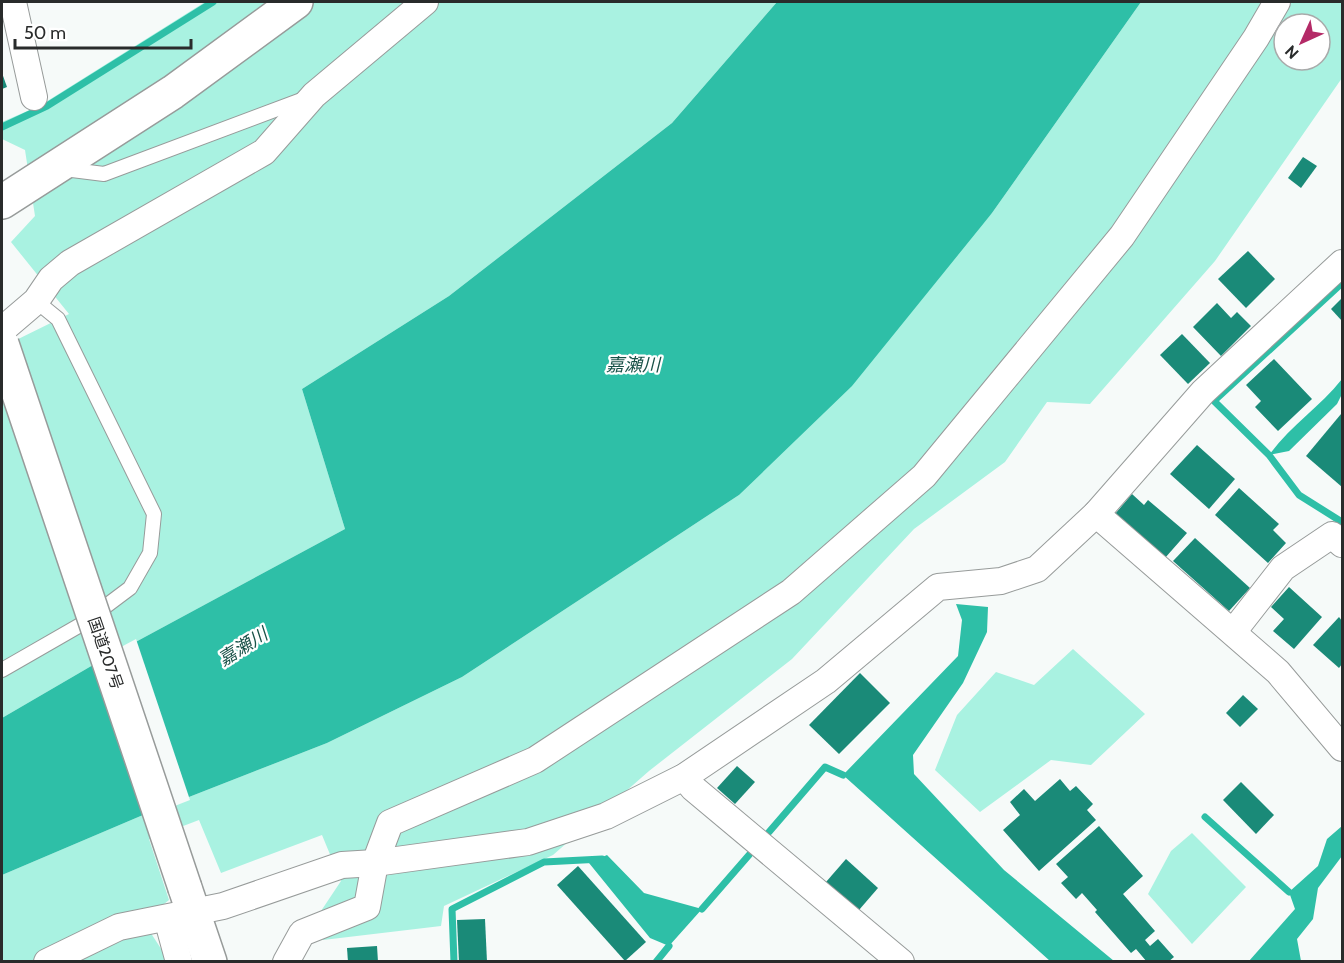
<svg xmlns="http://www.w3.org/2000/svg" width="1344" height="963" viewBox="0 0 1344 963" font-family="Cabin,'Noto Sans JP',sans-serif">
  <rect width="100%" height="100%" fill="#f6faf9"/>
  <g fill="#a9f2e1" fill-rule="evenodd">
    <polygon points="205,2 777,2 672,123 449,296 302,389 345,529 93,665 2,718 2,347 69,314 11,242 35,216 25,150 2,139 2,122 41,105"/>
    <path d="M1141,2H1342V78L1215,261L1090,404L1047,402L1005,462L914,529L792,659L649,771L553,855L444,906L441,926L323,940L319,914L341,881L322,835L221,873L199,820L149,839L169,900L143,921L169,961L2,962V875L143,815L327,743L462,677L739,495L992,213ZM1284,24H1320V60H1284Z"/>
    <polygon points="1073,649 1145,714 1091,765 1051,760 980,812 935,770 957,715 996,672 1034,685"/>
    <polygon points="1192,833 1246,887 1192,944 1148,894 1171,851"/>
  </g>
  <g fill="#2ebfa7">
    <polygon points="777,2 1141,2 992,213 852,386 739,495 462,677 327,743 143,815 2,875 2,718 93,665 345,529 302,389 449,296 672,123"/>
    <path d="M1342,379V394L1337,404L1289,451L1269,455C1291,425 1320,407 1342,379Z"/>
    <polygon points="956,604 988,607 987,632 963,683 913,755 914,774 1004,870 1114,961 1050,961 843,775 958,656 962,620"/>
    <polygon points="1342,826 1342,856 1318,888 1313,919 1297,939 1301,961 1249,961 1295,909 1289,892 1318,866 1327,839"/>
    <polygon points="607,855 644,893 702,909 669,946 650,938 589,863"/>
  </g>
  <polygon fill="#f6faf9" points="136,639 190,800 144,818 93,662"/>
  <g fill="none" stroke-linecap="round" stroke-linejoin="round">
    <g stroke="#2ebfa7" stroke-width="7">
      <polyline points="2,127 47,106 213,2"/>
      <polyline points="1342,283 1214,401 1269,455 1299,495 1342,522"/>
      <polyline points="1205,817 1289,892"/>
      <polyline points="769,832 825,767 843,775"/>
      <polyline points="702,909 749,855"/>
      <polyline points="454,962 452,909 544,862 602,859"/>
      <polyline points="656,962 669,946"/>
    </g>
  </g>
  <g fill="#1a8a78">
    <polygon points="2,73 7,87 2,89"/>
    <polygon points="1303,157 1317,166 1301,188 1288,178"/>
    <polygon points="1248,251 1275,279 1246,308 1218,279"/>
    <polygon points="1342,298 1342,321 1331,309"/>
    <polygon points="1217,303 1231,318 1237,312 1251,326 1221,356 1193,327"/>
    <polygon points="1182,334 1210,363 1188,384 1160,355"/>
    <polygon points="1274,359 1312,399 1278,431 1255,407 1261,401 1246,385"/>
    <polygon points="1341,414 1342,415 1342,487 1306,456"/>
    <polygon points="1197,445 1235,479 1209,509 1170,474"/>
    <polygon points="1239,488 1279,524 1273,530 1286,543 1268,563 1215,515"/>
    <polygon points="1132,494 1144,505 1148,500 1187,533 1165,558 1115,514"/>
    <polygon points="1195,538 1250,588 1229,611 1173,561"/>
    <polygon points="1289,587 1322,617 1294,649 1273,631 1284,619 1271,607"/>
    <polygon points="1339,617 1342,621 1342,664 1339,668 1313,645"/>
    <polygon points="860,673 890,703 839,754 809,725"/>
    <polygon points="1243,695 1258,709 1240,727 1226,713"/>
    <polygon points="737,766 755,782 735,804 717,788"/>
    <polygon points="1060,779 1070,791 1076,786 1093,804 1087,810 1096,820 1039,871 1003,830 1020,815 1010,802 1024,789 1035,801"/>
    <polygon points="1241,782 1274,815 1256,834 1223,800"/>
    <polygon points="1099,826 1143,876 1123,894 1155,931 1145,940 1150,946 1158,939 1174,957 1168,962 1147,962 1136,949 1131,953 1095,912 1097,910 1082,893 1076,899 1061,883 1068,877 1056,864"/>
    <polygon points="846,859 878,888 859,910 826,882"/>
    <polygon points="578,866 646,942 625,961 557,885"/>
    <polygon points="485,919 487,962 459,962 457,920"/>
    <polygon points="377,946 378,962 348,962 347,948"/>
  </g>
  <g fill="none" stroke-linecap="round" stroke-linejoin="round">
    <g stroke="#979b9a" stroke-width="16">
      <g id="lane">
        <polyline points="64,169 104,174 304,99"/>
        <polyline points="2,670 82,624 130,588 150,553 154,514 58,319 36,301"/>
      </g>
    </g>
    <g stroke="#979b9a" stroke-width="28">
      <g id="street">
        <polyline points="13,2 34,97"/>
        <polyline points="2,330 36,301 51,279 70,263 264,152 314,95 425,2"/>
        <polyline points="1096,514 1278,672 1342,748"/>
        <polyline points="1233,632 1283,568 1332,535 1342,544"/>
        <polyline points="684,777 693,788 901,962"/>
        <polyline points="167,918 179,962"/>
        <polyline points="47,962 119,927 223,906 342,865 375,863 528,842 606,816 684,777 826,681 938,587 1001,581 1037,569 1096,514 1203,392 1342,263"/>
        <polyline points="286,962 302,933 367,907 375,863 390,823 535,760 791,592 924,476 1122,236 1256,38 1277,2"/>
      </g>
    </g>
    <g stroke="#979b9a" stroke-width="36">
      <polyline id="secondary" points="2,202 173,92 296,2"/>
    </g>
    <g stroke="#979b9a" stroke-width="36">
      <polyline id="highway" points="185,888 210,962"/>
    </g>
    <use href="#lane" stroke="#fff" stroke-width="14"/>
    <use href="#street" stroke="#fff" stroke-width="26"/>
    <use href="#secondary" stroke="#fff" stroke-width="33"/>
    <use href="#highway" stroke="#fff" stroke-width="33"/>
    <g stroke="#979b9a" stroke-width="36" stroke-linecap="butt">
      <polyline id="highway-bridge" points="2,344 185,888"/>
    </g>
    <use href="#highway-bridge" stroke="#fff" stroke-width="33"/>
  </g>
  <g text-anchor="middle" stroke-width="4.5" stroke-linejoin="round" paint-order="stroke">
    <g font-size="16" fill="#292b2b" stroke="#fff">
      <text transform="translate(106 653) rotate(71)" y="6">国道207号</text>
    </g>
    <g font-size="18" font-style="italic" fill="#195248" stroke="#fff">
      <text x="633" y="371">嘉瀬川</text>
      <text transform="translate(243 647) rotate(-32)" y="6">嘉瀬川</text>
    </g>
  </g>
  <rect width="1344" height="963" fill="none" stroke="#292b2b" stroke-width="6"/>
  <g transform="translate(1302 42) rotate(225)"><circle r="28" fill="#ffffff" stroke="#a9aaaa" stroke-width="1.5"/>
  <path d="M0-4.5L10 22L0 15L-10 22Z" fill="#b42a67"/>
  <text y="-9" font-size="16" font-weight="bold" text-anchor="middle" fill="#292b2b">N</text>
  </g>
  <path d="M15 39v9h176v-9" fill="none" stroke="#292b2b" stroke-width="3"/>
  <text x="24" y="39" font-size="18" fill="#292b2b" stroke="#ffffff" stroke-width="4.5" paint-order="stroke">50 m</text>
</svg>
